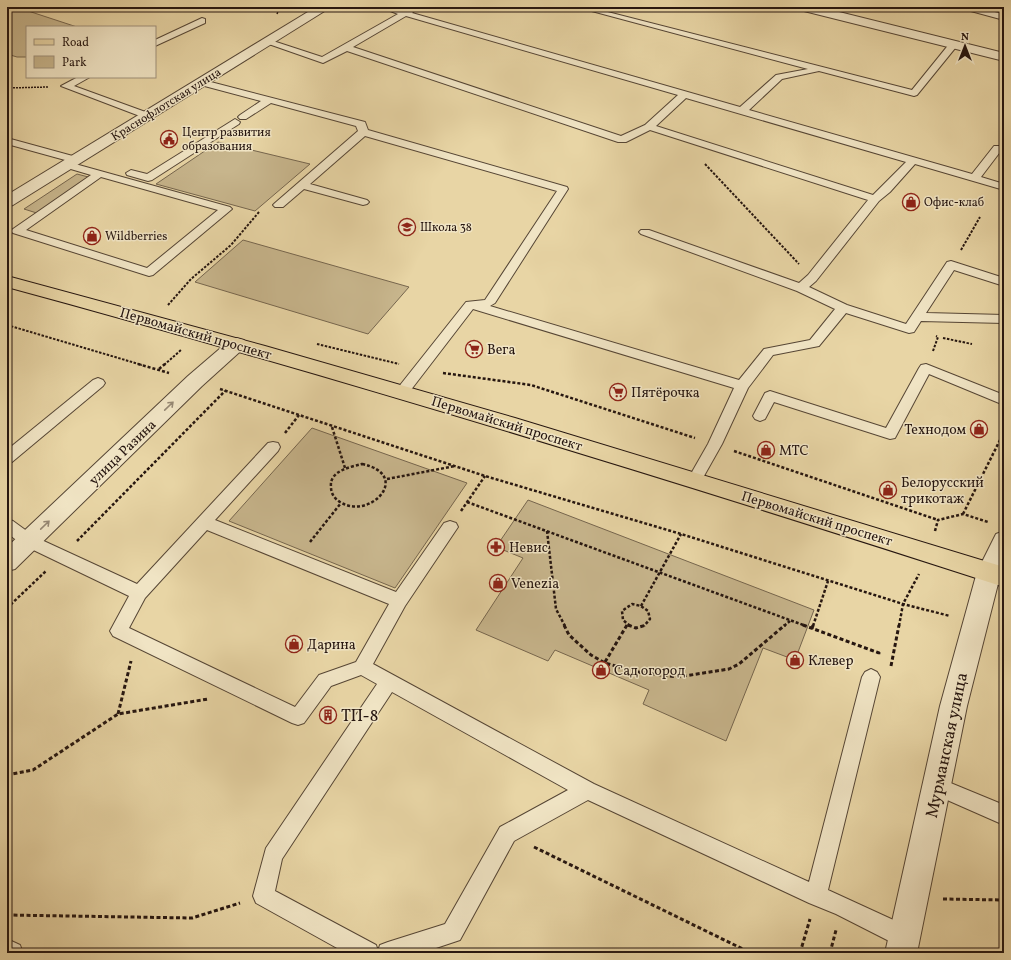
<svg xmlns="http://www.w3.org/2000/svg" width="1011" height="960" viewBox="0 0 1011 960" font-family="Vollkorn,serif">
  <rect width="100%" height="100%" fill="#e8d5a5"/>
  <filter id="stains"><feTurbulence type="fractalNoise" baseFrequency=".005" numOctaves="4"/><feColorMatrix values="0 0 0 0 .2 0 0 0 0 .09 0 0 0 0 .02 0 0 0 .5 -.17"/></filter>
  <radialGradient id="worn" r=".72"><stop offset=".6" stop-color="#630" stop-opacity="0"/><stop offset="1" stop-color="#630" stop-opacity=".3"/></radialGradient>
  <g fill="#c7b58c" stroke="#76664e">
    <polygon points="7,7 16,7 77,27 27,27 27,57 17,57 7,54"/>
    <polygon points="218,142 310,164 255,211 156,184"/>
    <polygon points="77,174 96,179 43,215 24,209"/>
    <polygon points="243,240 409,287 368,334 195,282"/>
    <polygon points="312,428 467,483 395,588 229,521"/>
    <polygon points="528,500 814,610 795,660 763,648 726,741 643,704 649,690 555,650 548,661 476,630 523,558 496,547"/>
  </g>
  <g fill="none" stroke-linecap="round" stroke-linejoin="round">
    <g stroke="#564635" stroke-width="2">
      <g id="service">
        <path d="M380,7H393L404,10L414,8L415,10L412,13L740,107L776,75L808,69L588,10L592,8L912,90L950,43H956V47L917,95L914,96L819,71L782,79L749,110L972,174L994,146H1002L1003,148L981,177L1004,184V190L915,164L890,192L879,201L816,281L809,287L847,305L906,324L947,262L951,261L1004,278V286L954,270L926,313L1004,315V323L921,321L914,332L909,333L846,313L819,346L773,355L748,388L722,444L700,483L695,484L690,483L688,479L708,444L734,388L473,309L407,395H397L395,392L397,389L466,302L485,300L557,191L365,136L310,184L367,200L369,202L367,204L363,205L304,189L283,207H275L273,205L275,203L358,131L356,126L271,103L246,119H240L238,117L240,115L261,101L197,84V80H203L365,122L368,130L567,187L568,189L495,303L490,306L739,380L764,349L810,340L835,309L797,291L641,234L639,232L641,230H649L799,283L808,275L868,200L650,130L626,142H618L347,51L323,63L263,42L267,39L270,40L322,57L398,14ZM406,16L678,95L645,125L621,136L353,47ZM686,98L906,162L873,195L656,126Z"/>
        <polygon points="956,7 971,7 1004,14 1004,20"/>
        <polygon points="202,18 205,19 205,23 155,46 155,40"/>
        <polygon points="78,77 90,77 74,86 151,114 153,116 151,118 145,118 61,86"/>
        <polygon points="235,119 240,122 239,124 152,180 148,181 127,175 126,173 131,170 147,174"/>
        <polygon points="7,138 80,158 81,160 76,163 7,144"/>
        <path d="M68,162L230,207L232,209L153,275L149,276L13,233L11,231L13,229L91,175L64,167L63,165ZM101,177L218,210L147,268L26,230Z"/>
        <polygon points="926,364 1004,395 1004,405 929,374 895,438 890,439 774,402 765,419 760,421 755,419 753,416 765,393 770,391 886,428 919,368 921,365"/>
        <polygon points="98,378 103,380 105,383 103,386 12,462 7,463 7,450 93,380"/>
        <path d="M273,442L278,443L280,447L278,451L215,520L396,592L444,523L450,521L456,523L458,527L405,606L373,664L594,784L809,882L862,677L865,672L871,669L877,672L880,677L828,890L913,929L916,937L913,945L905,948L897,945L836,914L809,903L588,800L514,841L460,940L421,953H346L256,903L253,896L266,848L377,684L361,675L331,686L304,723L298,725L292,723L113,636L110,631L129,596L23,545L7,533V519L13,521L35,537L137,584L268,443ZM207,530L389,604L356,662L319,675L295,707L129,628L145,598ZM392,692L568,790L500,827L445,924L388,942L380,945L378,951L376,945L275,891L282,859Z"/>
        <polygon points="936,777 1004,805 1004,825 929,792 926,786 929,780"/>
        <polygon points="7,939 20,945 23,953 7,953"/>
      </g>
    </g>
    <g stroke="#564635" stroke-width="2">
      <g id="minor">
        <polygon points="798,7 819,7 1004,53 1004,61 800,10"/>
        <polygon points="237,338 244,340 247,344 244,348 202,386 15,569 7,571 7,547 188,376 230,340"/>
        <polygon points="989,562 997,565 1001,572 967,706 917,953 885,953 940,706 977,572 981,565"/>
      </g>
    </g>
    <g stroke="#564635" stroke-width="2">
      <g id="tertiary">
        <polygon points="316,7 331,7 13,205 7,207 7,195"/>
        <path d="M1004,531C1004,548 1006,563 997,579L989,582L981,579L977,572L996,534Z"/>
      </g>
    </g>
    <g stroke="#261610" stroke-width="2">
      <path id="primary" d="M7,276L265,346L515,418L1004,567V587C673,480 342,378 7,287Z"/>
    </g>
    <g stroke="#261610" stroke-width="1.5" stroke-dasharray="2 1" stroke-linecap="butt">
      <polyline points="774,7 785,10"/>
      <polyline points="277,14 280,7"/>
      <polyline points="7,88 48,87"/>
    </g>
    <g stroke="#261610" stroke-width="2" stroke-dasharray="2.5 1.5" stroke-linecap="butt">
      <polyline points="705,164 799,264"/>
      <polyline points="961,250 980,217"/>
      <polyline points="168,305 191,279 231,245 259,212"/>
      <polyline points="7,325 142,365"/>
      <polyline points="943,338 972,344"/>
      <polyline points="317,344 399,364"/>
      <polyline points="933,351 938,337 936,336"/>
      <polyline points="164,365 181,350"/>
    </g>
    <g stroke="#261610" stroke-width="2.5" stroke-dasharray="3 2" stroke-linecap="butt">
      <polyline points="138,364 169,373"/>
      <polyline points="159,369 165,364"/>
      <polyline points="443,373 531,385 695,438"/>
      <polyline points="220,389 485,476 681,534 903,604 950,616"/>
      <polyline points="332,427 345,468"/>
      <polyline points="285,433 299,415"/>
      <polyline points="734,451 938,520"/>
      <path d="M362,464C413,475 370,521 340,502C335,499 331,494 331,487C329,471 350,467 362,464Z"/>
      <polyline points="387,479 455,466"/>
      <polyline points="467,502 806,626"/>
      <polyline points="461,511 485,476"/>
      <polyline points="963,514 1004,432"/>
      <polyline points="547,531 556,609 565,626"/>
      <polyline points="935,531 938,520 963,514 988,522"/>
      <polyline points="77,541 225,391"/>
      <polyline points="310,542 341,503"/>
      <polyline points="641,606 681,534"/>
      <polyline points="7,608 46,571"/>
      <polyline points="630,626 623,620 622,611 632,604 641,606 648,611 650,619 644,626"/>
      <polyline points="784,626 790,621"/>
      <polyline points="813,626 828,581"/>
      <polyline points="899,626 903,604 919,574"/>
    </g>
    <g stroke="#261610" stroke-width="3" stroke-dasharray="4 2.5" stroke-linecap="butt">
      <polyline points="564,625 569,635 591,655 605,663 637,672 678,677 729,669 739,664 785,625"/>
      <polyline points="628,625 636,628 646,625"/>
      <polyline points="803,625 879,653 878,656"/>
      <polyline points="812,629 813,625"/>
      <polyline points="605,662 627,625"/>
      <polyline points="891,666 899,625"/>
      <polyline points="118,714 131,661"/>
      <polyline points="7,775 33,770 118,714 208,699"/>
      <polyline points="534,847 751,953"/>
      <polyline points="943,899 1004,900"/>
      <polyline points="7,915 192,918 240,903"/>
      <polyline points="800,953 810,919"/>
      <polyline points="830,953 836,930"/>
    </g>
    <use href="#service" fill="#f0e4c4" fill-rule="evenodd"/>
    <use href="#minor" fill="#f0e4c4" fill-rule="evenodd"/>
    <use href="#tertiary" fill="#f0e4c4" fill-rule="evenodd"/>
    <use href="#primary" fill="#e8d5a5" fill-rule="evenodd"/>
  </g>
  <defs><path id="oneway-shaft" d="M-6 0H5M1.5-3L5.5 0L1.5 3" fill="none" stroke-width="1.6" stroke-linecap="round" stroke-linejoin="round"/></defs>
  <g stroke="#958773">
    <use href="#oneway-shaft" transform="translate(169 406) rotate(-44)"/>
    <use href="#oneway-shaft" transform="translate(45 525) rotate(-44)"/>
  </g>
  <defs>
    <g id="civic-ring" transform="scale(0.9)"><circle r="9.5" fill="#f0e4c4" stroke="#8f2418" stroke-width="1.5"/><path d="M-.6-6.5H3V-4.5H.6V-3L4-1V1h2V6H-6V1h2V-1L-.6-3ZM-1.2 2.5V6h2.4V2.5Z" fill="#8f2418"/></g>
    <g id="shop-ring" transform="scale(0.9)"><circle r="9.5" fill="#f0e4c4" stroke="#8f2418" stroke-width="1.5"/><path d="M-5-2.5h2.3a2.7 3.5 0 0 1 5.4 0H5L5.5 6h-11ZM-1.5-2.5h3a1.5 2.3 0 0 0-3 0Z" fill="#8f2418"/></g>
    <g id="school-ring" transform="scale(0.9)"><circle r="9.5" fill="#f0e4c4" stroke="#8f2418" stroke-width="1.5"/><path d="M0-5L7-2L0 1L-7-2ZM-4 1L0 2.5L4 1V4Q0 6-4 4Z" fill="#8f2418"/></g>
    <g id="supermarket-ring" transform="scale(0.9)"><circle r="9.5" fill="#f0e4c4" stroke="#8f2418" stroke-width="1.5"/><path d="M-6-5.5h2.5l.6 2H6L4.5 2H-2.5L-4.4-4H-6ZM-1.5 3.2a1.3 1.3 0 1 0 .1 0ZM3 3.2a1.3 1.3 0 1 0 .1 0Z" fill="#8f2418"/></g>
    <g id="pharmacy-ring" transform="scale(0.9)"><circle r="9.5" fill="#f0e4c4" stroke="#8f2418" stroke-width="1.5"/><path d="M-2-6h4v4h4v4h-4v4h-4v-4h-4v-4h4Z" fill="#8f2418"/></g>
    <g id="building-ring" transform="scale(0.9)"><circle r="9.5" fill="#f0e4c4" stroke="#8f2418" stroke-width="1.5"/><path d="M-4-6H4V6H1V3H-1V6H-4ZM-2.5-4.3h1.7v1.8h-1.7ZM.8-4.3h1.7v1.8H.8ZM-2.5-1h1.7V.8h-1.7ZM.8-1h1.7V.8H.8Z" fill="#8f2418"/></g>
  </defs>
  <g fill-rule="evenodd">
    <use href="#civic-ring" x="169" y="139"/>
    <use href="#shop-ring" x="911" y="202"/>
    <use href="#school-ring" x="407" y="227"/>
    <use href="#shop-ring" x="92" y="236"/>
    <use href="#supermarket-ring" x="474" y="349"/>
    <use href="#supermarket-ring" x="618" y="392"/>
    <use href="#shop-ring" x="979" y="429"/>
    <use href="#shop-ring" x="766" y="450"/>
    <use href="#shop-ring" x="888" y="490"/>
    <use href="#pharmacy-ring" x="496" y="547"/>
    <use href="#shop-ring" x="498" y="583"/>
    <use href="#shop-ring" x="294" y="644"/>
    <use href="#shop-ring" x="795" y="660"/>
    <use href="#shop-ring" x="601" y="670"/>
    <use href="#building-ring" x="328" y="715"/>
  </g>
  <g text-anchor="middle" stroke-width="3" stroke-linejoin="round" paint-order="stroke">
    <g font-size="12" fill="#261610" stroke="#f0e4c4">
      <text transform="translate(166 104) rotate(-32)" y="4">Краснофлотская улица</text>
    </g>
    <g font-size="12" fill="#261610" stroke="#f0e4c4" text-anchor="start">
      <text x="182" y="136">Центр развития<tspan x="182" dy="14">образования</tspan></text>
      <text x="924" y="206">Офис-клаб</text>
      <text x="420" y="231">Школа 38</text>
      <text x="105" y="240">Wildberries</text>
    </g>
    <g font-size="14" fill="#261610" stroke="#f0e4c4">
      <text transform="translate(196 333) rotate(16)" y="5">Первомайский проспект</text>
      <text transform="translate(507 423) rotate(17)" y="5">Первомайский проспект</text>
      <text transform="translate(122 452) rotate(-44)" y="5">улица Разина</text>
      <text transform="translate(817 518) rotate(17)" y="5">Первомайский проспект</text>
    </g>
    <g font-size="14" fill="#261610" stroke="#f0e4c4" text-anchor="start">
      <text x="487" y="354">Вега</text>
      <text x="631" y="397">Пятёрочка</text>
      <text x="966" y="434" text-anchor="end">Технодом</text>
      <text x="779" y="455">МТС</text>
      <text x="901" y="487">Белорусский<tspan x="901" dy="16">трикотаж</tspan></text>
      <text x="509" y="552">Невис</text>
      <text x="511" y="588">Venezia</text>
      <text x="307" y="649">Дарина</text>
      <text x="808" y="665">Клевер</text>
      <text x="614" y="675">Сад огород</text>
    </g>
    <g font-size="17" fill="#261610" stroke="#f0e4c4" text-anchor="start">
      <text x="341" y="721">ТП-8</text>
    </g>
    <g font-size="17" fill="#261610" stroke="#f0e4c4">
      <text transform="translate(946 745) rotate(-78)" y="6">Мурманская улица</text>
    </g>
  </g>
  <rect width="1011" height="960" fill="none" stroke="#e8d5a5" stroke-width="24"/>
  <rect x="8" y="8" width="995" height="944" fill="none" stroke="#261610" stroke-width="2"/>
  <rect x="12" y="12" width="987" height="936" fill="none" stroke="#261610"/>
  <rect x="26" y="26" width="130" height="52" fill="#f0e4c4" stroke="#9f927c"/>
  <rect x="34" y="39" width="20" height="6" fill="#e8d5a5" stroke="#9f927c"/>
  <text x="62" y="46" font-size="12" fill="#261610">Road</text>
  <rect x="34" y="56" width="20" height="12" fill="#c7b58c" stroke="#9f927c"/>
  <text x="62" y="66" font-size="12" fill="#261610">Park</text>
  <g transform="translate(965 46)" stroke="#f0e4c4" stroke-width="3" paint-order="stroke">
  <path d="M0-3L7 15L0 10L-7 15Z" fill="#261610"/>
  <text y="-6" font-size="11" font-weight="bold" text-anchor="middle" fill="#261610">N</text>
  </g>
  <rect width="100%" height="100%" filter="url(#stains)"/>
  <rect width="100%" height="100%" fill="url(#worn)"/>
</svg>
